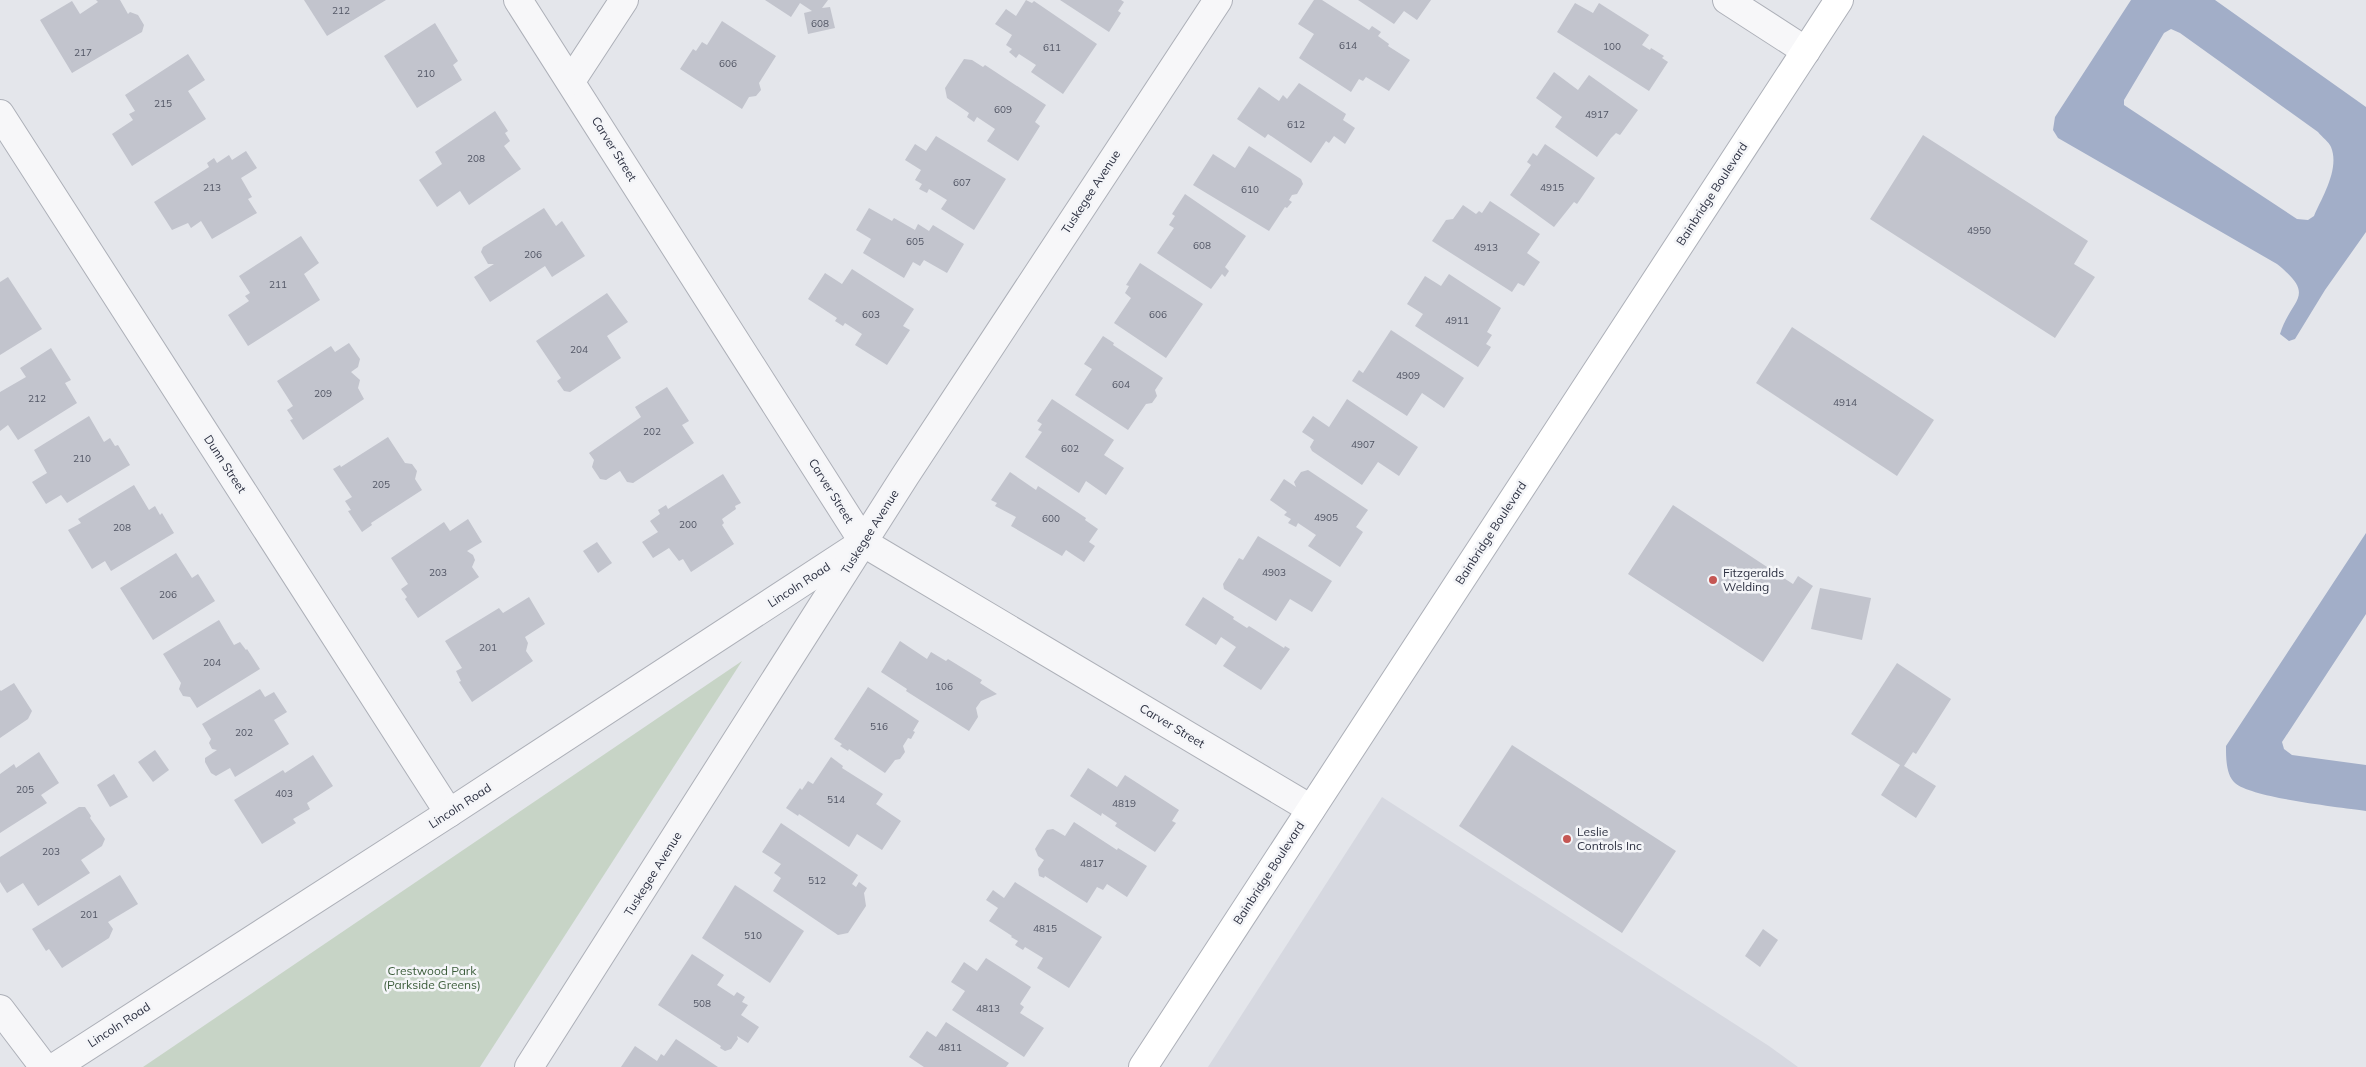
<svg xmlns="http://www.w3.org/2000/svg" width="2366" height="1067" viewBox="0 0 2366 1067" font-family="Mulish,sans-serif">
  <rect width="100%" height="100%" fill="#e4e6eb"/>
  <polygon fill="#d6d8e0" points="1382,797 1769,1046 1798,1067 1208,1067"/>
  <polygon fill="#c7d4c6" points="742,661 480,1067 143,1067"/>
  <g fill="#a2aec8" fill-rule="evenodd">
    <path d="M2131,0H2215L2366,107V232L2325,290L2295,339L2289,341L2280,334C2291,298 2318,297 2277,264L2058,138L2053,130L2055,117ZM2171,29L2180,33L2318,132C2322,137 2329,142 2331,147C2340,169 2322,197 2314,216L2308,220L2297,219L2124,105V100L2164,33Z"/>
    <path d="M2366,533V614L2282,742L2284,749L2292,755L2366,765V811C2339,807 2252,798 2235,783C2226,775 2226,758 2226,746Z"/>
  </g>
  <g fill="#c2c4cd">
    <polygon points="96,0 120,0 128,14 130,12 138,15 144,25 142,32 72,73 40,20 72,1 80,14 98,2"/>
    <polygon points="304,0 386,0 327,36"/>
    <polygon points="765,0 828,0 822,8 830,7 835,28 808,34 804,13 812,11 800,3 791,17"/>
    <polygon points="1026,0 1032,3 1034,1 1097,44 1063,94 1031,72 1036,65 1019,54 1016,58 1009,52 1012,49 1006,45 1012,35 995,24 1006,9 1016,16"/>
    <polygon points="1060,0 1121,0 1124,2 1118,11 1121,13 1109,32"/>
    <polygon points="1314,0 1322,0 1369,30 1372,26 1381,32 1378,36 1389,44 1388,46 1410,60 1389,91 1366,77 1363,81 1359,79 1351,92 1299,58 1314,34 1298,24"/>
    <polygon points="1358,0 1431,0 1417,20 1404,11 1394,24"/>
    <polygon points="1575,3 1593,13 1599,3 1649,35 1642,45 1650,50 1651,48 1664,56 1662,58 1668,62 1649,91 1557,32"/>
    <polygon points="722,21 776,56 759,83 761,90 756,96 749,97 742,109 680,69 693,49 696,51 702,42 707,45"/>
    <polygon points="435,23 458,61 453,65 462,80 417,108 384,56"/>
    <polygon points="188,54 205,80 188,91 206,119 132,166 112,134 133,120 129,114 135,111 125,95"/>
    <polygon points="964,59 972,60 983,67 985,65 1046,105 1035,122 1040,126 1018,161 987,141 995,129 977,117 974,122 967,117 969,113 947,98 945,88"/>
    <polygon points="1554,72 1578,90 1589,75 1638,110 1620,135 1616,133 1611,138 1597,157 1555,127 1562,117 1536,98"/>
    <polygon points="1299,83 1346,114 1343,120 1355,128 1345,144 1334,136 1329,143 1326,141 1311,163 1268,134 1265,138 1237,119 1259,87 1279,101 1283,95 1287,99"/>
    <polygon points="495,111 508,131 505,133 510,141 504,146 521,169 469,205 460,191 437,207 419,180 442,164 435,152"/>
    <polygon points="1923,135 2088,241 2074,264 2095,277 2055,338 1870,219"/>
    <polygon points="936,136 1006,179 974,230 941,209 947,200 929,189 927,193 919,189 922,184 915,180 921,170 905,160 915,144 926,151"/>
    <polygon points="1545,144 1595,178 1577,204 1574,202 1554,227 1510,195 1531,165 1527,162 1533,153 1537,156"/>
    <polygon points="1249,146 1301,179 1303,184 1297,194 1292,195 1289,200 1292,202 1287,208 1285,207 1269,231 1193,185 1213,154 1235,168"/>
    <polygon points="246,151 257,168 241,178 252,197 248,199 257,213 212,239 201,221 191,228 188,223 172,230 154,202 209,167 207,163 214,158 217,163 229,155 232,160"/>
    <polygon points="1185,194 1246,236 1225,267 1229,271 1225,277 1222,274 1211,289 1157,253 1174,228 1169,225 1175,216 1172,214"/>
    <polygon points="1490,201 1540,234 1527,253 1540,262 1524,286 1518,283 1512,292 1432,241 1446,220 1453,219 1463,205 1476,214 1479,211 1482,213"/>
    <polygon points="544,208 556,226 562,221 585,256 552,277 545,266 490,302 474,277 494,264 488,264 481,252 483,247"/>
    <polygon points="869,208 892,221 894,218 915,230 918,224 929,231 933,225 964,244 947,273 924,260 920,266 913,262 904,278 863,253 871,239 856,230"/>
    <polygon points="301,236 319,263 304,274 320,300 248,346 228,315 249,301 245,296 250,293 239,276"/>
    <polygon points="1140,263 1203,304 1166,358 1114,323 1131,298 1125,293 1129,286 1126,285"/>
    <polygon points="852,269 914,309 903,326 910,330 887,365 855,345 862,334 845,323 843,326 835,321 837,318 808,299 825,273 842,284"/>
    <polygon points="1449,274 1501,308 1487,332 1492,335 1486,344 1491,347 1478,367 1415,326 1423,314 1407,304 1425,276 1441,286"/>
    <polygon points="8,277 42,329 0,355 0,282"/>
    <polygon points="607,293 628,322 607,336 621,358 570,392 564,391 557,381 561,378 536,341"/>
    <polygon points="1792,327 1934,420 1897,476 1756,383"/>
    <polygon points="1391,330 1464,378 1444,408 1422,393 1407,416 1352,381 1359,370 1363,373"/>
    <polygon points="1103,336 1114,343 1113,345 1163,378 1155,390 1157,396 1152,403 1146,404 1128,430 1075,395 1092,369 1084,364"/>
    <polygon points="349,343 360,359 358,367 351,372 360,380 358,388 364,399 303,440 290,420 293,419 287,410 293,406 277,381 331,346 335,352"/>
    <polygon points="51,348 71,380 65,383 77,403 18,440 8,425 0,431 0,392 26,377 20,368"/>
    <polygon points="667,387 689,421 682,425 694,443 633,483 627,482 620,471 606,480 600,479 592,467 594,460 589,453 641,417 635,407"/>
    <polygon points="1052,399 1114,440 1104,455 1124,468 1106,495 1086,481 1079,493 1025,457 1042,432 1038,430 1042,424 1037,421"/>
    <polygon points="1347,399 1418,447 1399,476 1378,462 1362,485 1312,451 1310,447 1314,440 1302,432 1313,416 1329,427"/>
    <polygon points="89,416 104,442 110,438 115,446 118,445 130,465 67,503 61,495 46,504 32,482 47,473 34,450"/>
    <polygon points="388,437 405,463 412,464 417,471 415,479 422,490 371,523 372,525 362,532 348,511 351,510 345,501 352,497 333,469 340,465 341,467"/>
    <polygon points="1308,470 1368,510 1356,527 1363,532 1340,567 1308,546 1316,535 1298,523 1296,527 1288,523 1291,519 1284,515 1287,512 1270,500 1284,479 1296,487 1294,482 1301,472"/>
    <polygon points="1010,472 1036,490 1038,486 1086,518 1085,520 1098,529 1089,542 1095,546 1084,562 1066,550 1062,556 1011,526 1016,517 995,506 997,503 991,500"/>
    <polygon points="723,474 741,503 735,506 736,509 722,519 724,523 722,525 734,544 691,572 683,559 679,561 669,548 653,558 642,542 658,532 650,521 660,514 658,510 666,505 668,509"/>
    <polygon points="134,485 149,510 155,506 160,515 162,513 174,533 111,571 105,561 92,569 68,530 81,523 78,519"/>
    <polygon points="1673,505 1793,584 1798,576 1813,586 1763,662 1628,574"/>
    <polygon points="468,519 482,542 467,551 473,555 475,560 472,567 479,577 418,618 405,599 407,597 401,589 408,584 391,558 444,522 450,531"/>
    <polygon points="1258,536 1332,581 1312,612 1290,599 1276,621 1224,589 1223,584 1239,558 1243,560"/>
    <polygon points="597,542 612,563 598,573 583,551"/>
    <polygon points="176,553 192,578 198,574 215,601 153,640 120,588"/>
    <polygon points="1820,588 1871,598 1862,640 1811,629"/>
    <polygon points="529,597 545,624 525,637 528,643 526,651 533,661 472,702 459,682 461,681 456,671 462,668 445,641 499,608 503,613"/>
    <polygon points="1203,597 1234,617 1233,619 1247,628 1249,626 1284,648 1285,646 1290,649 1261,690 1223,666 1236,647 1221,637 1216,645 1185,625"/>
    <polygon points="219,620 234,645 240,642 246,650 247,649 260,669 197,708 190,697 183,696 179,689 181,683 163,654"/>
    <polygon points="900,641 927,659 931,652 946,661 948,659 982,680 980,683 997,694 981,701 976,708 978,717 969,731 906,691 907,689 881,672"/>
    <polygon points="1897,663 1951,699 1916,754 1913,752 1904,766 1936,786 1916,818 1881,795 1900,765 1851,734"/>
    <polygon points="14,683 32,711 28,719 0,738 0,690 1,691"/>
    <polygon points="868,687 919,721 913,731 915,732 911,739 908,738 903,746 905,752 900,759 895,760 885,773 849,749 848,751 840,746 842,744 834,739"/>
    <polygon points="260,689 265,697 274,692 287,712 274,720 289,744 235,777 230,768 216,776 211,773 205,762 205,758 217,750 212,749 209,743 211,739 202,724"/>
    <polygon points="1512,745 1676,851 1622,933 1459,826"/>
    <polygon points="155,750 169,770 153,782 138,762"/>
    <polygon points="39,752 59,783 41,795 47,803 0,833 0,774 14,764 16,768"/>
    <polygon points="313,755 333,786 307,803 310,809 293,819 296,823 262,844 234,800 283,770 285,773"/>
    <polygon points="831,757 843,766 842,768 883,794 876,804 901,821 882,850 857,834 849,847 799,814 798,816 786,808 800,788 802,790 808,781 813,784"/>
    <polygon points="1088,768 1117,787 1125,775 1179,810 1172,821 1176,823 1155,852 1115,826 1117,823 1102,813 1101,816 1070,796"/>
    <polygon points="114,774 128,797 110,807 97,785"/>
    <polygon points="79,807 85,807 91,816 90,818 105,839 102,846 81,860 90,873 38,906 23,883 7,893 0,882 0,857"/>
    <polygon points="1074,822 1117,850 1118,848 1147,866 1127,897 1107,884 1103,890 1097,887 1087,903 1045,876 1044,878 1039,876 1038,869 1044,860 1038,856 1035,849 1047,830 1053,829 1065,836"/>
    <polygon points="781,823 858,875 852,884 856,887 859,882 867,888 864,893 866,906 848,933 838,935 773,891 781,878 774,873 781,864 762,852"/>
    <polygon points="120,875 138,904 108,922 113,929 109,938 62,968 49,949 46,951 32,929"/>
    <polygon points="1015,882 1102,937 1069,988 1037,968 1043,958 1025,947 1023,950 1015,945 1018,941 1011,937 1012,936 989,921 998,908 986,900 993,890 1004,898"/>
    <polygon points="735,885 804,931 770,983 702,938"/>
    <polygon points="1763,929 1778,940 1760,967 1745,956"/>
    <polygon points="692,954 724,975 717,985 734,996 737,992 745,997 742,1002 748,1005 741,1015 759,1027 748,1043 737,1036 738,1039 731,1049 725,1051 720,1048 721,1046 658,1005"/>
    <polygon points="986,958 1031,987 1020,1004 1024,1007 1020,1013 1044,1028 1024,1057 952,1010 965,991 951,982 964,962 977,971"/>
    <polygon points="946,1022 1009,1063 1006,1067 924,1067 909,1057 927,1031 936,1037"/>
    <polygon points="676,1039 718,1067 621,1067 635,1046 657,1061 661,1054 664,1056"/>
  </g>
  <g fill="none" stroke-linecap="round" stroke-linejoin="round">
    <g stroke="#adb0b8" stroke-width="30">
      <g id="minor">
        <polyline points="518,0 864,543 1311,809"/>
        <polyline points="571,81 624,0"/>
        <polyline points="0,114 449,813"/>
        <polyline points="0,1009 44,1067"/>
        <polyline points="55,1067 449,813 856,547"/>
        <polyline points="529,1067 905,476 1218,0"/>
      </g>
    </g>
    <g stroke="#adb0b8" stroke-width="30">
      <polyline id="tertiary" points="1727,0 1806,51"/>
    </g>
    <g stroke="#adb0b8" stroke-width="30">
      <polyline id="secondary" points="1143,1067 1839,0"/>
    </g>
    <use href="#minor" stroke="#f7f7f9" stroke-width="28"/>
    <use href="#tertiary" stroke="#f7f7f9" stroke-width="28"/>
    <use href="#secondary" stroke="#fff" stroke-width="28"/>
  </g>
  <g fill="#c55754" stroke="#f4f5f8" stroke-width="2">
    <circle cx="1713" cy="580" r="5"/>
    <circle cx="1567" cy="839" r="5"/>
  </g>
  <g text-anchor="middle" stroke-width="5" stroke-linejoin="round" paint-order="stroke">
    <g font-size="10" fill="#525665">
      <text x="341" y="14">212</text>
      <text x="820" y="27">608</text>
      <text x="1348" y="49">614</text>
      <text x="1612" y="50">100</text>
      <text x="1052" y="51">611</text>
      <text x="83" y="56">217</text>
      <text x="728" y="67">606</text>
      <text x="426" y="77">210</text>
      <text x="163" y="107">215</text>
      <text x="1003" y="113">609</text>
      <text x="1597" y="118">4917</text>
      <text x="1296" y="128">612</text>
      <text x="476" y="162">208</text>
      <text x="962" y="186">607</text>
      <text x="212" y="191">213</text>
      <text x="1552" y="191">4915</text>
      <text x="1250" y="193">610</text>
      <text x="1979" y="234">4950</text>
      <text x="915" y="245">605</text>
      <text x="1202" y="249">608</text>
      <text x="1486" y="251">4913</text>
      <text x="533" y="258">206</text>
      <text x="278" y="288">211</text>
      <text x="871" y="318">603</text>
      <text x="1158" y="318">606</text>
      <text x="1457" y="324">4911</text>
      <text x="579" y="353">204</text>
      <text x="1408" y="379">4909</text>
      <text x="1121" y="388">604</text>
      <text x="323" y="397">209</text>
      <text x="37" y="402">212</text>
      <text x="1845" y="406">4914</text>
      <text x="652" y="435">202</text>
      <text x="1363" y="448">4907</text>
      <text x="1070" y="452">602</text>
      <text x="82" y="462">210</text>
      <text x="381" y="488">205</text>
      <text x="1326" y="521">4905</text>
      <text x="1051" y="522">600</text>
      <text x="688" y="528">200</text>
      <text x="122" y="531">208</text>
      <text x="438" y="576">203</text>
      <text x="1274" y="576">4903</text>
      <text x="168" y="598">206</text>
      <text x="488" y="651">201</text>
      <text x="212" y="666">204</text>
      <text x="944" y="690">106</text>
      <text x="879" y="730">516</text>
      <text x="244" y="736">202</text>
      <text x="25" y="793">205</text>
      <text x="284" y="797">403</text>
      <text x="836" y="803">514</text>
      <text x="1124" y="807">4819</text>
      <text x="51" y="855">203</text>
      <text x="1092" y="867">4817</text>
      <text x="817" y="884">512</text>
      <text x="89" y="918">201</text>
      <text x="1045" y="932">4815</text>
      <text x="753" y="939">510</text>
      <text x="702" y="1007">508</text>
      <text x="988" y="1012">4813</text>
      <text x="950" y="1051">4811</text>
    </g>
    <g font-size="12" fill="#2d3142" stroke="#f4f5f8">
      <text transform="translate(614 149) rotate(58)" y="4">Carver Street</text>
      <text transform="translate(1091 192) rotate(-57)" y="4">Tuskegee Avenue</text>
      <text transform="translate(1712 194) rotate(-57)" y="4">Bainbridge Boulevard</text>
      <text transform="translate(225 464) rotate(57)" y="4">Dunn Street</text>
      <text transform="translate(831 491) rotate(58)" y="4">Carver Street</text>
      <text transform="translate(870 532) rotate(-58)" y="4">Tuskegee Avenue</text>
      <text transform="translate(1491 533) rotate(-57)" y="4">Bainbridge Boulevard</text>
      <text transform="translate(799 585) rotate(-33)" y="4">Lincoln Road</text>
      <text transform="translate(1172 726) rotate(31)" y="4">Carver Street</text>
      <text transform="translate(460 806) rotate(-33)" y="4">Lincoln Road</text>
      <text transform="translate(1269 873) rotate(-57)" y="4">Bainbridge Boulevard</text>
      <text transform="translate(653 874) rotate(-58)" y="4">Tuskegee Avenue</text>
      <text transform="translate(119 1025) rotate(-33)" y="4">Lincoln Road</text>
    </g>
    <g font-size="12" fill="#2d3142" stroke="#f4f5f8" text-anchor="start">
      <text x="1723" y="577">Fitzgeralds<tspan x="1723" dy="14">Welding</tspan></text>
      <text x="1577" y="836">Leslie<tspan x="1577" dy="14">Controls Inc</tspan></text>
    </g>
    <g font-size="12" fill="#3c5d3b" stroke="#f4f5f8">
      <text x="432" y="975">Crestwood Park<tspan x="432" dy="14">(Parkside Greens)</tspan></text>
    </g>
  </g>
</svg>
